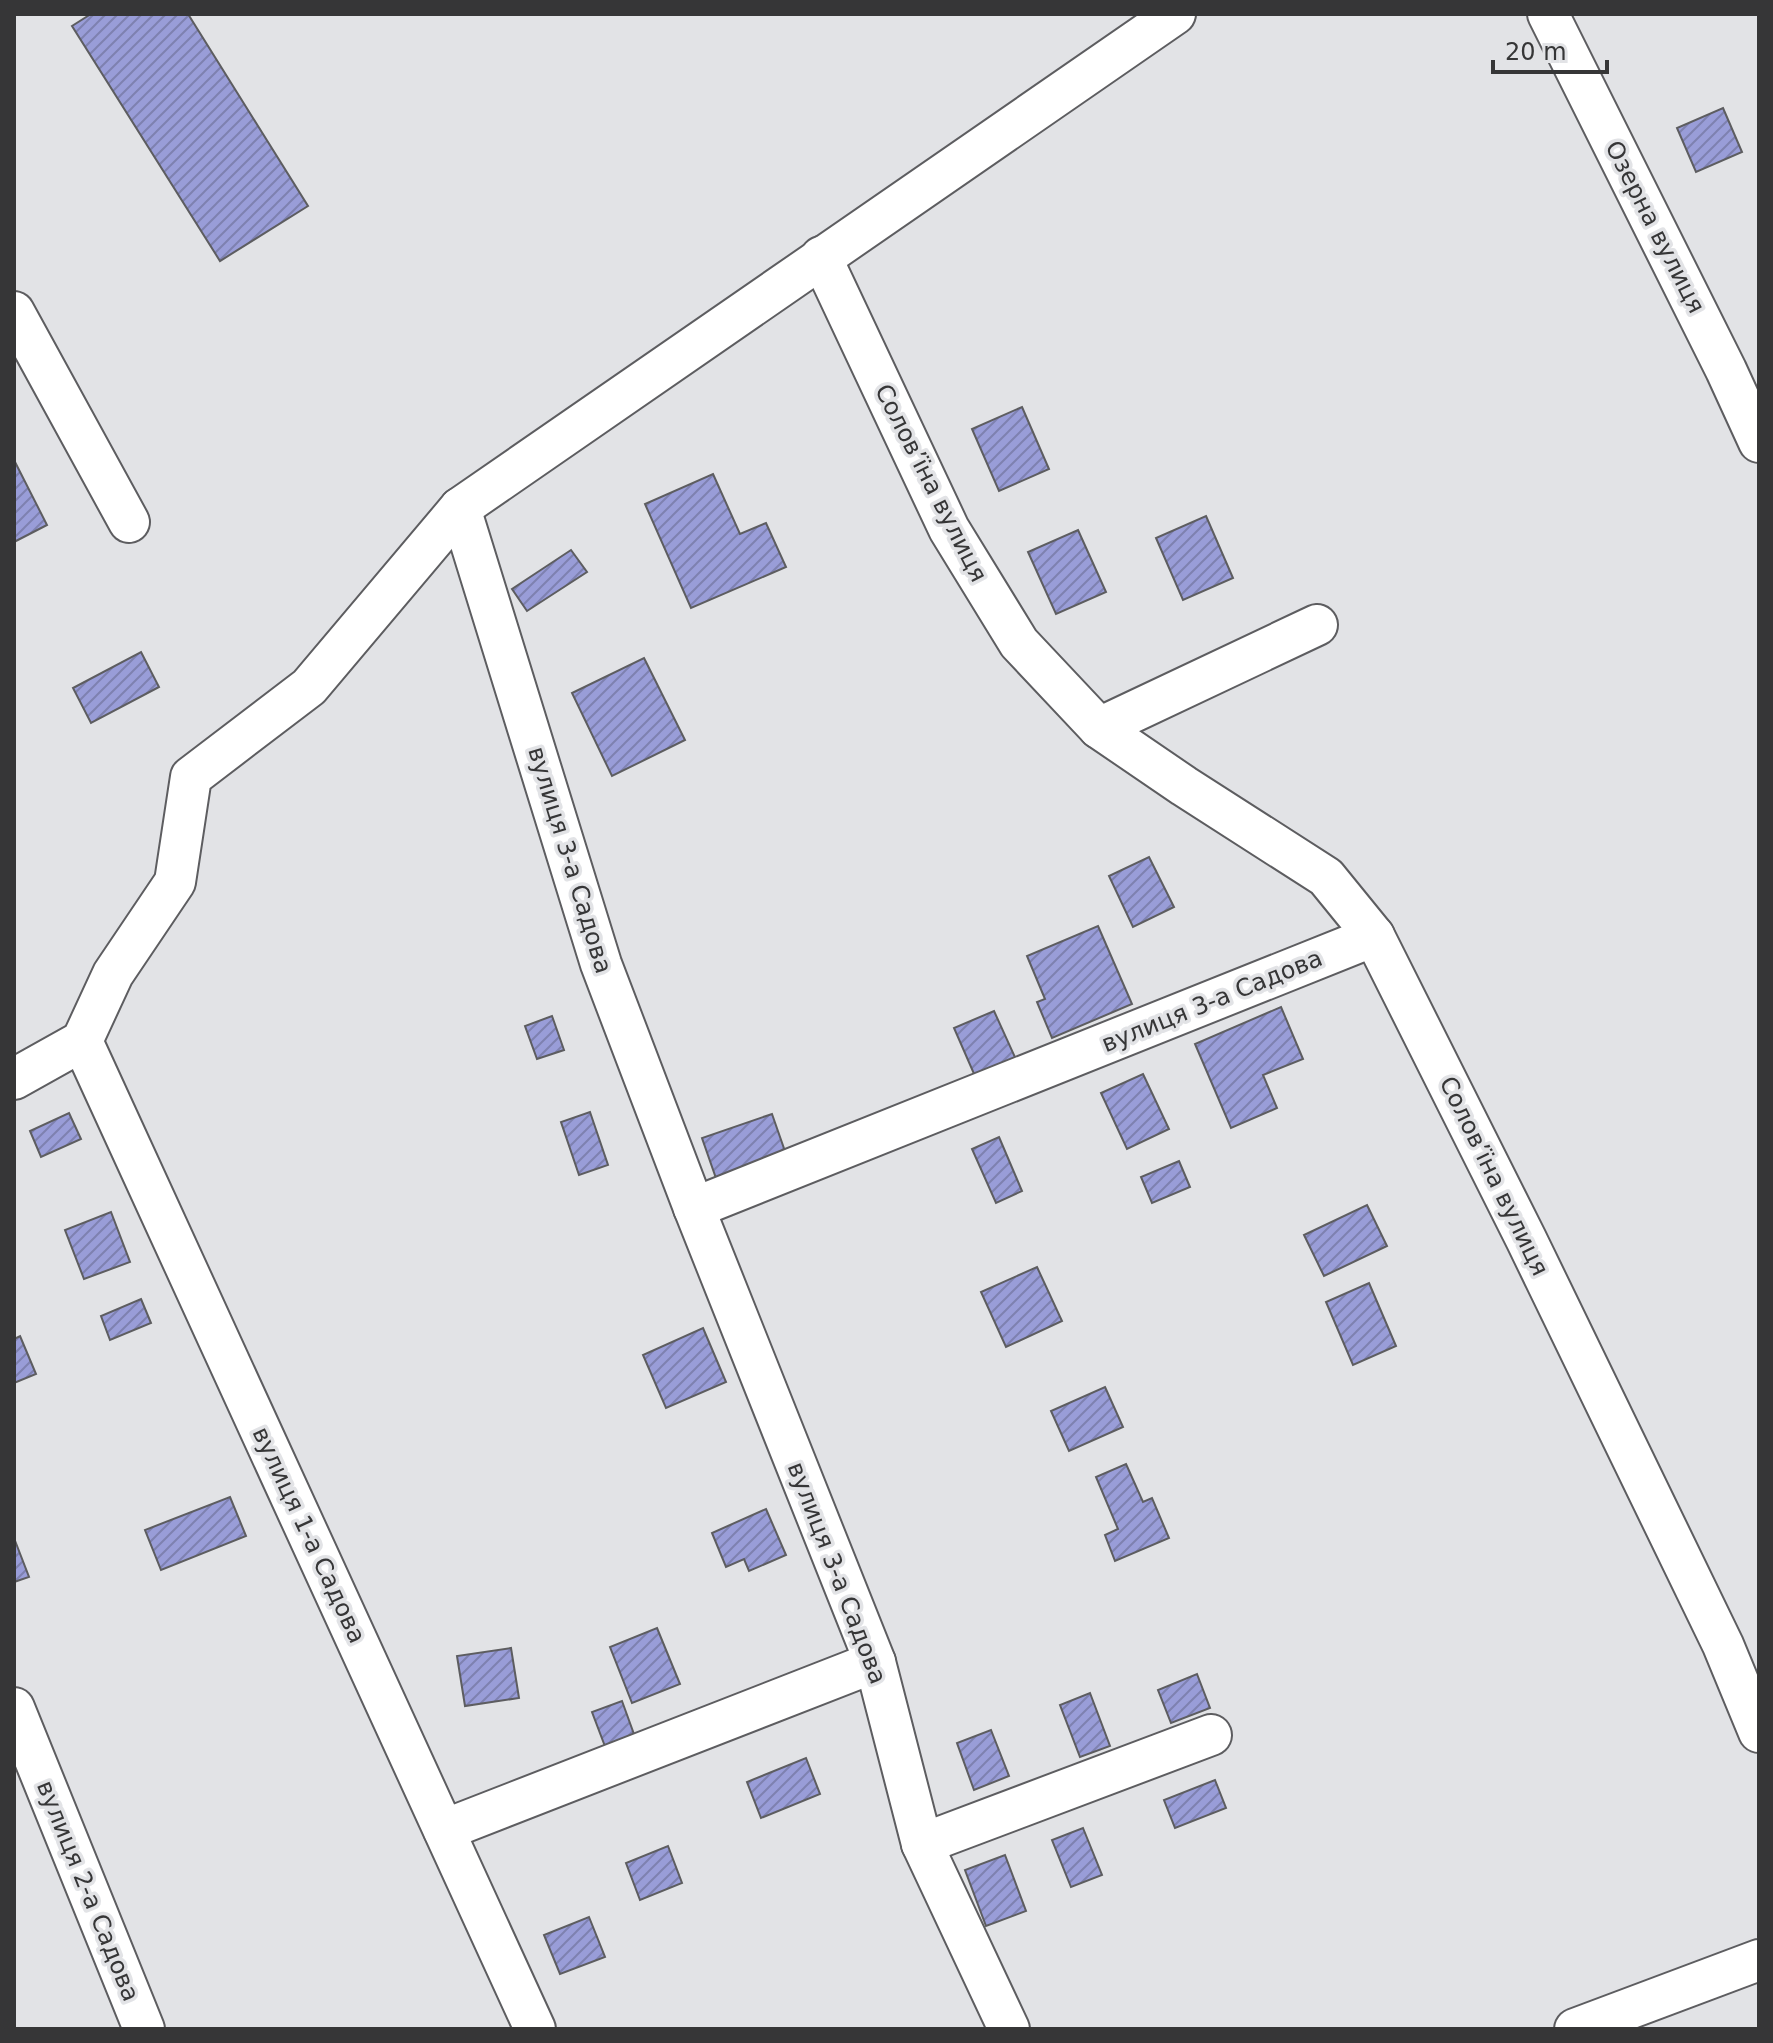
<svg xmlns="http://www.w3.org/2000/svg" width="1773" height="2043" viewBox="0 0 1773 2043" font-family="'DejaVu Sans',sans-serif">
  <defs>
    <pattern id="building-hatch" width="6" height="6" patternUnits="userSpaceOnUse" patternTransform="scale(2)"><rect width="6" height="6" fill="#999dd8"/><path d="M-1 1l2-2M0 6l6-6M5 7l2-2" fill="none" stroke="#7e81b0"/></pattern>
  </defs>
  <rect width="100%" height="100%" fill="#e2e3e6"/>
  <g fill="url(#building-hatch)" stroke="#5d5d60" stroke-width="2">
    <polygon points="91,14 188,14 308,206 220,261 72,26"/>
    <polygon points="1723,108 1742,152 1696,172 1677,128"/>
    <polygon points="1022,407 1049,469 999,491 972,429"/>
    <polygon points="14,460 47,525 14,542"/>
    <polygon points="713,474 740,534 766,523 786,567 691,608 645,504"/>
    <polygon points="1206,516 1233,578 1183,600 1156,538"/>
    <polygon points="1078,530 1106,592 1056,614 1028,552"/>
    <polygon points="571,550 587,572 527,611 512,589"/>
    <polygon points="141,652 159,687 91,723 73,688"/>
    <polygon points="644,658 685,740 612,776 572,693"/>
    <polygon points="1149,857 1174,907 1133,927 1109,876"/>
    <polygon points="1098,926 1132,1004 1052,1038 1037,1002 1045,999 1027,956"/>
    <polygon points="1281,1007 1303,1059 1263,1075 1277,1108 1231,1128 1195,1044"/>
    <polygon points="994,1011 1019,1066 978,1083 954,1028"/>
    <polygon points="552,1016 564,1050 537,1059 525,1026"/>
    <polygon points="1143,1074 1169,1129 1127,1149 1101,1093"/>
    <polygon points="590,1112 608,1165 579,1175 561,1122"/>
    <polygon points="69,1113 81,1139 41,1157 30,1131"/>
    <polygon points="772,1114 788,1160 718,1184 702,1138"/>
    <polygon points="999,1137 1022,1191 996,1203 972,1149"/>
    <polygon points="1179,1161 1190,1187 1152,1203 1141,1177"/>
    <polygon points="1367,1205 1387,1246 1324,1276 1304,1235"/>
    <polygon points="111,1212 130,1262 84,1279 65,1230"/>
    <polygon points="1037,1267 1062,1321 1006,1347 981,1292"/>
    <polygon points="1369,1283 1396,1346 1353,1365 1326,1302"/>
    <polygon points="141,1299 151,1323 110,1340 101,1316"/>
    <polygon points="703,1328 726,1382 666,1408 643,1355"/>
    <polygon points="20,1336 36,1374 14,1383 14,1339"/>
    <polygon points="1105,1387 1123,1427 1069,1451 1051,1411"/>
    <polygon points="1126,1464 1143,1502 1152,1498 1169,1538 1115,1561 1105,1535 1118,1529 1096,1477"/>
    <polygon points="230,1497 246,1536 161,1570 145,1530"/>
    <polygon points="766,1509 786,1555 749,1571 744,1559 726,1567 712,1533"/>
    <polygon points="14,1538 29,1577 14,1582"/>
    <polygon points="657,1628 680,1684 632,1703 610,1647"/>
    <polygon points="511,1648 519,1698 465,1706 457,1656"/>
    <polygon points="1197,1674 1210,1708 1171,1723 1158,1690"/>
    <polygon points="1090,1693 1110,1746 1080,1757 1060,1705"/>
    <polygon points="622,1701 635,1737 606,1749 592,1712"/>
    <polygon points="991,1730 1009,1776 974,1790 957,1743"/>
    <polygon points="806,1758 820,1794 761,1818 747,1782"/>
    <polygon points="1215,1780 1226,1808 1175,1828 1164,1800"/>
    <polygon points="1083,1828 1102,1875 1071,1887 1052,1840"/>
    <polygon points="668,1846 682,1883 640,1900 626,1863"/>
    <polygon points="1005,1855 1026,1911 986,1926 965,1870"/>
    <polygon points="589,1917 605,1957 560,1974 544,1935"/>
  </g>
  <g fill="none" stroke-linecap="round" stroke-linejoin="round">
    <g stroke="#5d5d60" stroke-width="44">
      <g id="minor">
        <polyline points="1548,14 1726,370 1759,442"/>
        <polyline points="821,257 949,529 1019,643 1099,728 1184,786 1326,877 1374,936 1526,1239 1723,1645 1759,1732"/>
        <polyline points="14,312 129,522"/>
        <polyline points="460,508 601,964 694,1208 875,1662 922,1844 1009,2029"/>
        <polyline points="1099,728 1317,625"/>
        <polyline points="82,1041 535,2029"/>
        <polyline points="14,1079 82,1041 113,974 175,882 191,777 309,687 460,508 1175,14"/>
        <polyline points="694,1208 1374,936"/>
        <polyline points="14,1708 144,2029"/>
        <polyline points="444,1830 875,1662"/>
        <polyline points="922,1844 1211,1735"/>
        <polyline points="1575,2029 1759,1960"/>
      </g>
    </g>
    <use href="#minor" stroke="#fff" stroke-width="40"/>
  </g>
  <g text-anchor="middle" stroke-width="7" stroke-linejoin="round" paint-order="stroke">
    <g font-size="24" fill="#363637" stroke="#e2e3e6">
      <text transform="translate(1655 227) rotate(63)" y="8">Озерна вулиця</text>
      <text transform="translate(931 483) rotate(63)" y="8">Соловʼїна вулиця</text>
      <text transform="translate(570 860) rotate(73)" y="8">вулиця 3-а Садова</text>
      <text transform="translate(1212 1001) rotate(-22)" y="8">вулиця 3-а Садова</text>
      <text transform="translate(1494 1176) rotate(64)" y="8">Соловʼїна вулиця</text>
      <text transform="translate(309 1535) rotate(65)" y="8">вулиця 1-а Садова</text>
      <text transform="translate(837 1573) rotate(69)" y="8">вулиця 3-а Садова</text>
      <text transform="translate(88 1891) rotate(68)" y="8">вулиця 2-а Садова</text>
    </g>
  </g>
  <rect width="1773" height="2043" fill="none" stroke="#363637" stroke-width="32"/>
  <path d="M1493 60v12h114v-12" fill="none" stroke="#363637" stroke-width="4"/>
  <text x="1505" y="60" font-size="24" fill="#363637" stroke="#e2e3e6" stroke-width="6" paint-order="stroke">20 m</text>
</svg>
